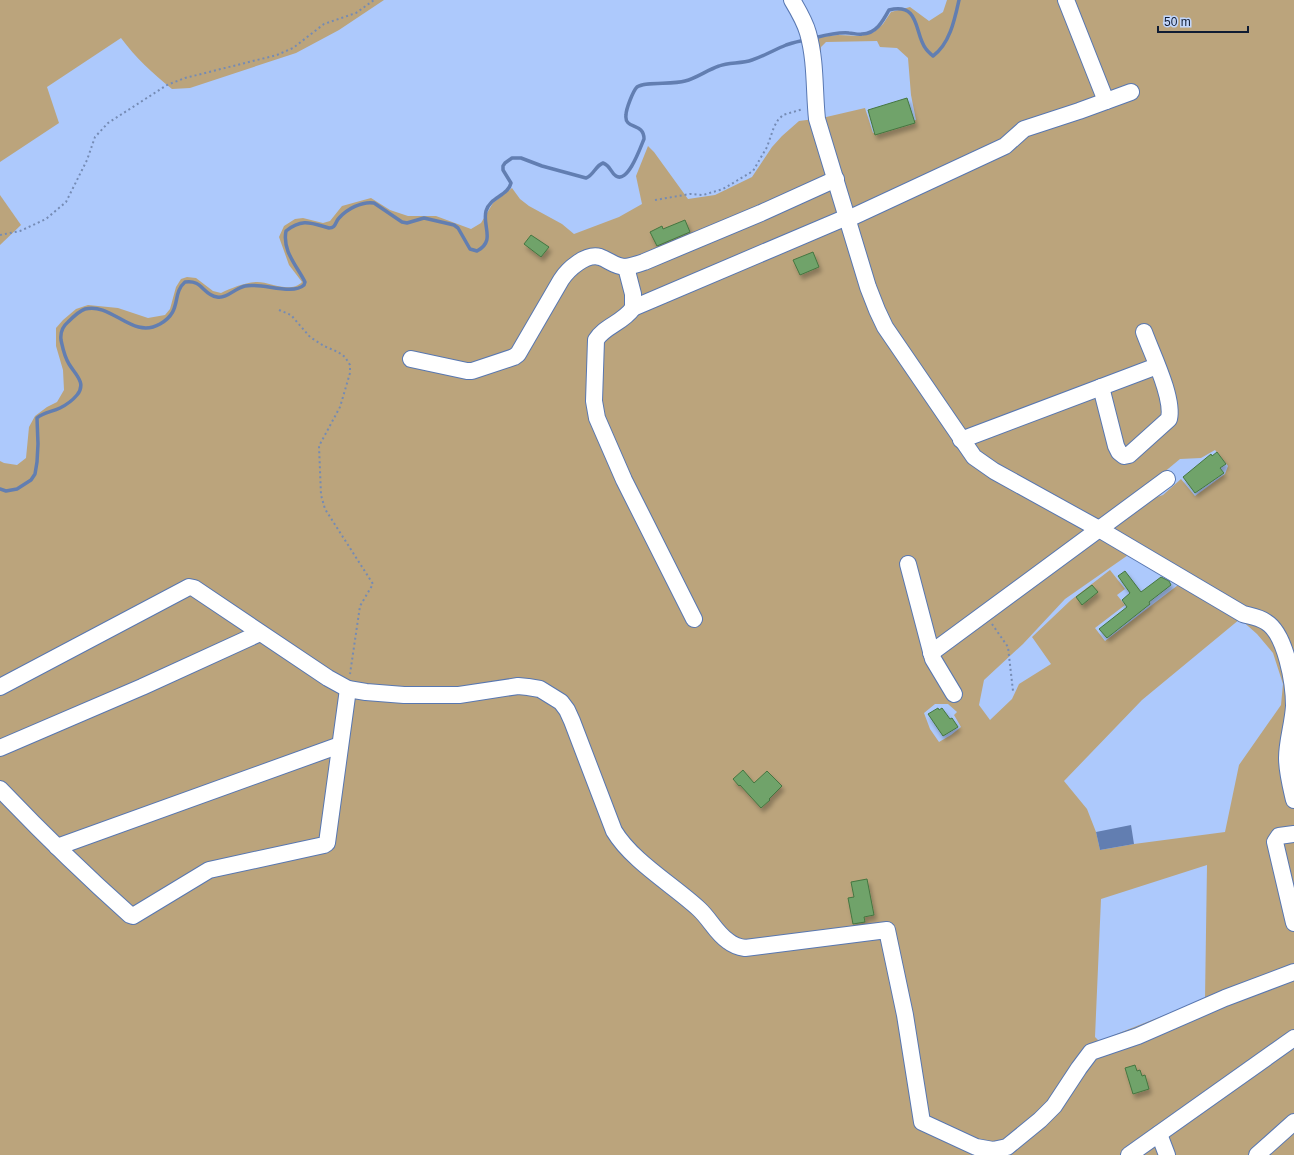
<svg xmlns="http://www.w3.org/2000/svg" width="1294" height="1155" viewBox="0 0 1294 1155" font-family="Arial,sans-serif">
  <defs>
    <filter id="shadow"><feDropShadow dx="2.5" dy="4.5" stdDeviation="2" flood-color="#0004"/></filter>
  </defs>
  <rect width="100%" height="100%" fill="#adc9fc"/>
  <g fill="#bba47c" fill-rule="evenodd">
    <path d="M0,0H384L339,30L296,53L190,88L172,89C152,73 136,58 121,38L47,87L59,123L0,162Z"/>
    <path d="M947,0H1294V1155H0V461L4,463L17,465L26,458L29,427L35,416L47,407L57,402L64,390L63,370L56,346V328L63,320L76,309L88,305L118,308L148,318L165,315L170,309L176,287L181,279L187,277L196,278L213,291L221,293C232,288 243,283 257,282C271,282 290,294 302,282L289,265L279,237L284,226L295,219L303,218L323,223L330,221L342,206L371,198L390,210L408,216H436L471,229L481,223L493,203L512,188L520,199L529,206L562,224L574,234L619,217L642,204L636,176L648,146L654,152L688,199L715,195L752,177L772,147L782,136L799,121L822,118L865,108L873,133L916,120L911,95L908,58L897,48L880,47L877,41L826,42L821,47L820,76L816,40L821,37L838,35L860,36L874,32L883,24L891,12L910,7L929,21L943,12ZM1215,450L1228,466L1225,474L1195,496L1181,479L1163,495L1148,500L1151,483L1180,459L1201,458ZM1131,553L1182,582L1105,641L1095,628L1125,605L1117,595L1125,589L1110,570L1071,600L1032,637L1051,664L1019,684L1012,699L990,720L979,705L984,680L1023,644L1065,599ZM1240,619L1257,634L1273,653L1283,684L1281,705L1239,765L1225,832L1134,844L1100,850L1096,832L1087,809L1064,781L1142,700ZM935,704H948L957,712L954,715L961,727L951,735L939,742L930,729L924,713ZM1207,865L1205,999L1099,1041L1095,1037L1101,899Z"/>
    <polygon points="0,195 21,225 0,245"/>
  </g>
  <polygon fill="#627eb1" points="1131,825 1134,844 1100,850 1096,832"/>
  <g fill="none" stroke-linecap="round" stroke-linejoin="round">
    <g stroke="#627eb1" stroke-width="3.5">
      <path d="M814,38C826,35 837,32 849,33C853,33 858,35 862,34C876,34 883,21 889,10C921,2 914,34 926,49C928,52 931,54 933,56C950,44 955,18 959,0"/>
      <path d="M0,489L6,491L17,489L31,480L35,474L37,462L38,444L37,418C44,412 52,412 60,408C66,405 72,401 77,395C87,383 75,374 69,364C64,356 63,349 61,340C60,332 62,327 68,322C73,317 79,311 85,309C112,302 132,340 160,324C183,311 171,294 185,282C202,279 203,295 217,297C227,299 235,288 245,286C261,282 292,296 304,285L305,282C297,266 282,251 286,231C302,218 311,223 329,228C336,228 335,222 339,218C347,209 362,201 374,203L402,222L407,223L424,218L454,225L458,228L470,249L477,251C496,241 482,226 486,211C490,197 508,196 511,183L503,170V166L505,163L512,158H521L542,166L586,178C594,175 595,166 603,163C611,166 610,172 616,176C628,184 641,146 644,139C644,122 624,130 626,115C626,109 633,91 637,87C645,81 673,85 685,81C697,78 707,70 719,66C729,62 741,64 752,60C764,56 774,50 786,45C792,43 799,41 806,40"/>
    </g>
  </g>
  <g fill="#70a36b" stroke="#457640" filter="url(#shadow)">
    <polygon points="907,98 915,123 875,135 868,110"/>
    <polygon points="685,220 690,232 657,246 650,232 662,226 663,229"/>
    <polygon points="531,235 549,247 541,257 524,244"/>
    <polygon points="813,252 819,267 800,275 793,260"/>
    <polygon points="1217,452 1226,464 1220,468 1224,473 1195,493 1183,477 1211,454 1212,456"/>
    <polygon points="1125,571 1141,592 1161,577 1169,581 1171,585 1149,602 1150,604 1107,638 1099,629 1127,607 1122,600 1130,593 1118,576"/>
    <polygon points="1092,585 1098,592 1082,605 1076,597"/>
    <polygon points="938,708 939,710 942,708 950,719 952,718 958,727 943,736 928,714"/>
    <polygon points="743,770 754,783 767,771 782,786 769,799 770,800 761,808 740,785 739,786 733,779"/>
    <polygon points="867,879 874,915 864,917 865,922 853,924 848,898 854,897 851,882"/>
    <polygon points="1135,1065 1137,1071 1140,1070 1142,1076 1145,1075 1149,1089 1133,1094 1125,1068"/>
  </g>
  <g fill="none" stroke-linecap="round" stroke-linejoin="round">
    <g stroke="#5877b1" stroke-width="18">
      <g id="minor">
        <path d="M792,0C798,10 805,22 808,33C816,61 814,91 817,119L868,287L877,310L885,327L974,457L994,471L1099,529L1243,614C1250,616 1259,617 1266,622C1286,634 1294,684 1294,706C1293,724 1287,741 1287,758C1287,772 1291,787 1294,800"/>
        <polyline points="1066,0 1106,101"/>
        <polyline points="848,219 1005,146 1024,129 1079,111 1131,92"/>
        <path d="M626,267L633,294V308C623,323 604,326 596,340L594,401L597,418L624,480L694,619"/>
        <polyline points="633,308 847,217"/>
        <path d="M411,359L467,371H472L514,357L518,354L561,280C568,269 586,253 600,257C609,260 615,267 626,267C632,266 638,264 644,262L761,213L836,179"/>
        <path d="M1101,387L1116,446L1119,452L1124,456L1129,455L1169,419C1174,398 1152,354 1144,332"/>
        <polyline points="961,440 1157,366"/>
        <polyline points="908,564 933,659 954,694"/>
        <polyline points="931,653 1167,479"/>
        <path d="M0,687L189,587L194,588L328,678L348,689L366,692L404,695H459L518,686L528,687L540,689L561,702L567,710L572,721L614,831C632,861 673,885 699,909C710,919 716,933 728,941C733,945 738,947 745,948L887,930L905,1015L922,1122L976,1147L993,1150L1007,1147L1040,1120L1054,1106L1079,1068L1091,1052L1138,1036L1225,998L1294,972"/>
        <polyline points="0,748 142,687 260,633"/>
        <path d="M0,789C42,833 85,875 130,915L133,916L209,870L324,845L327,843L348,689"/>
        <polyline points="1294,834 1279,836 1275,842 1294,923"/>
        <polyline points="57,847 340,745"/>
        <polyline points="1159,1134 1167,1155"/>
        <polyline points="1129,1155 1294,1038"/>
        <polyline points="1257,1155 1294,1122"/>
      </g>
    </g>
    <g stroke="#758bb4" stroke-width="2" stroke-dasharray="2 3" stroke-linecap="butt">
      <polyline points="655,200 690,194 703,195 723,189 753,171 767,147 774,127 778,120 783,115 803,109"/>
      <polyline points="0,235 20,231 46,219 66,202 87,160 95,137 108,123 167,85 185,78 277,55 293,48 324,24 356,13 374,0"/>
      <polyline points="279,310 291,315 310,337 324,346 338,352 345,357 350,365 350,373 340,407 319,446 321,495 325,509 373,584 360,606 350,674"/>
      <polyline points="992,624 1008,647 1013,691"/>
    </g>
    <use href="#minor" stroke="#fff" stroke-width="16"/>
  </g>
  <path d="M1158 26v6h90v-6" fill="none" stroke="#101c33" stroke-width="2"/>
  <text x="1164" y="26" font-size="12" fill="#101c33" stroke="#c1d6fd" stroke-width="3" paint-order="stroke">50 m</text>
</svg>
